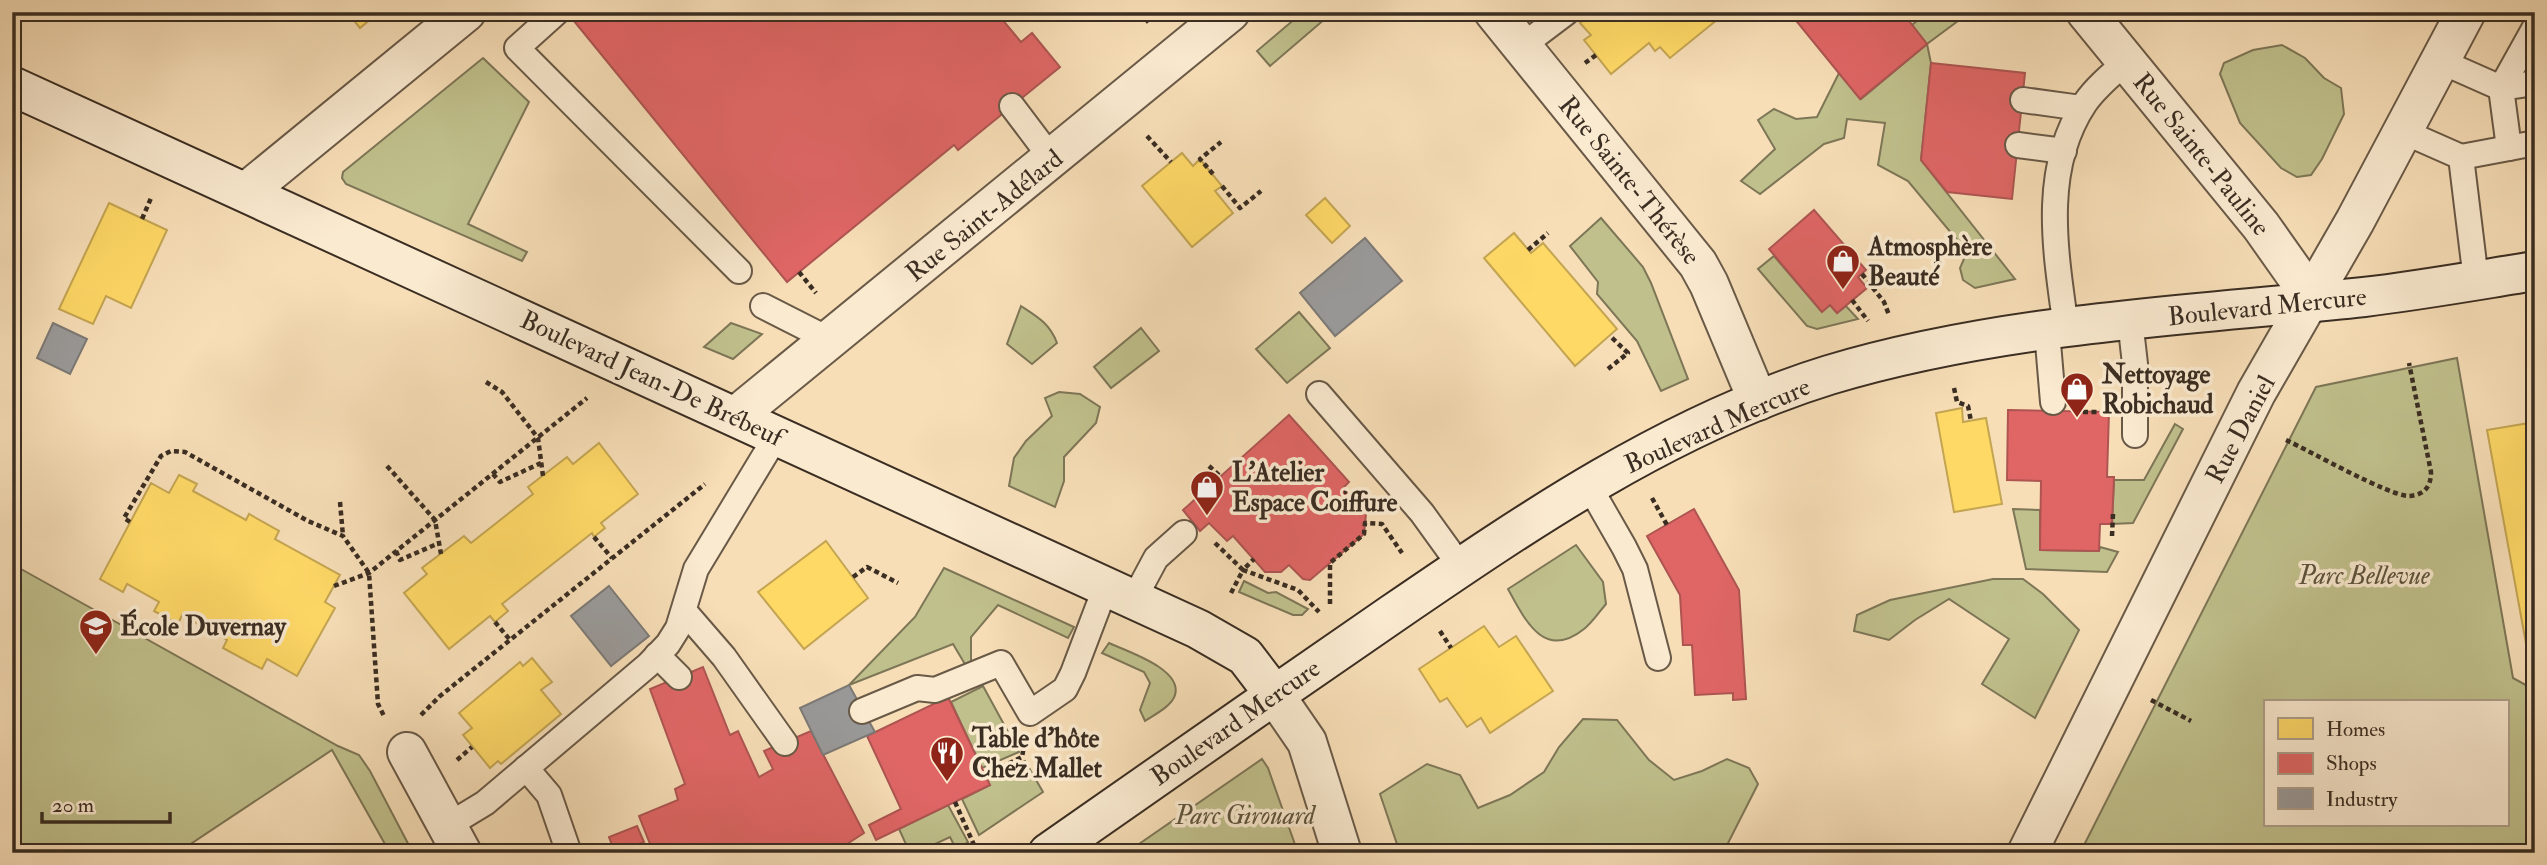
<svg xmlns="http://www.w3.org/2000/svg" width="2547" height="865" viewBox="0 0 2547 865" font-family="'IM FELL Double Pica',serif">
  <rect width="100%" height="100%" fill="#f7deb7"/>
  <filter id="stains"><feTurbulence type="fractalNoise" baseFrequency=".00286" numOctaves="4"/><feColorMatrix values="0 0 0 0 .2 0 0 0 0 .09 0 0 0 0 .02 0 0 0 .5 -.17"/></filter>
  <radialGradient id="worn" r=".72"><stop offset=".6" stop-color="#630" stop-opacity="0"/><stop offset="1" stop-color="#630" stop-opacity=".3"/></radialGradient>
  <g fill="#c0c08c" stroke="#7d7657" stroke-width="2" fill-rule="evenodd">
    <polygon points="1303,12 1333,12 1270,66 1257,51"/>
    <polygon points="1928,12 1970,12 1927,44 1931,63 1921,160 2015,279 1975,288 1963,280 1960,268 1967,252 1908,181 1878,165 1885,123 1847,119 1844,138 1824,144 1760,194 1741,181 1775,149 1758,120 1774,109 1796,119 1817,117 1839,73 1861,99 1927,44 1912,25"/>
    <polygon points="2282,45 2305,58 2324,78 2341,88 2344,114 2322,159 2311,175 2297,177 2281,168 2240,123 2220,74 2224,63 2253,50"/>
    <polygon points="483,58 529,102 468,224 527,252 522,261 346,184 342,178 343,172"/>
    <polygon points="1601,218 1643,267 1651,283 1688,379 1661,391 1637,341 1597,294 1598,282 1570,246"/>
    <polygon points="1774,256 1821,311 1830,305 1837,313 1846,306 1858,319 1817,329 1807,326 1758,269"/>
    <path d="M1021,306C1038,317 1050,324 1057,343L1032,364L1007,344Z"/>
    <polygon points="1299,312 1330,348 1287,383 1256,349"/>
    <polygon points="731,323 762,334 733,359 704,347"/>
    <polygon points="1141,328 1159,351 1111,388 1094,367"/>
    <path d="M2457,358L2513,678L2535,690V853H2080L2316,387ZM2265,702H2507V825H2265Z"/>
    <polygon points="1059,392 1080,394 1100,407 1096,423 1064,457 1064,481 1055,507 1009,486 1014,458 1026,441 1052,416 1045,398"/>
    <polygon points="2175,424 2183,429 2133,523 2112,524 2114,480 2144,480"/>
    <polygon points="2013,509 2040,510 2040,550 2099,551 2100,547 2118,552 2107,572 2026,569"/>
    <path d="M1576,545L1603,582L1606,604C1599,612 1592,623 1584,629C1544,661 1525,620 1508,589Z"/>
    <polygon points="12,564 338,746 359,755 370,771 413,853 390,853 332,750 177,853 12,853"/>
    <polygon points="944,568 1074,627 1068,638 998,605 971,637 971,661 966,666 953,644 849,685 915,617"/>
    <polygon points="1993,579 2023,579 2043,594 2079,630 2035,718 1982,684 2009,639 1949,599 1915,620 1889,640 1854,631 1857,615 1890,600"/>
    <polygon points="1244,581 1268,593 1276,592 1308,609 1302,615 1293,615 1239,592"/>
    <path d="M1109,643C1126,651 1183,669 1175,695C1172,706 1154,715 1145,721L1140,710L1150,683L1144,672L1102,653Z"/>
    <polygon points="983,686 1019,752 982,768 951,702"/>
    <polygon points="1583,719 1617,720 1649,760 1674,780 1702,771 1727,759 1749,768 1758,784 1723,853 1400,853 1380,794 1427,764 1460,775 1478,808 1510,795 1544,772 1559,747"/>
    <polygon points="1262,759 1268,768 1298,853 1126,853"/>
    <polygon points="1025,761 1043,792 979,835 962,799 990,785 987,780"/>
    <polygon points="948,805 968,842 956,849 950,837 926,848 927,853 910,853 899,829"/>
  </g>
  <g fill="#ffd966" stroke="#c4a552" stroke-width="2">
    <polygon points="347,12 379,12 360,28"/>
    <polygon points="1594,12 1721,12 1723,15 1670,58 1660,47 1655,51 1649,43 1611,74 1584,40 1591,35 1580,23"/>
    <polygon points="1182,153 1193,166 1200,159 1222,186 1215,191 1233,213 1192,247 1142,186"/>
    <polygon points="1325,198 1350,226 1332,243 1306,215"/>
    <polygon points="109,203 167,230 131,308 106,296 93,324 59,309"/>
    <polygon points="1514,233 1531,253 1543,243 1617,329 1575,366 1484,258"/>
    <polygon points="1962,408 1963,422 1986,418 2002,504 1954,512 1936,413"/>
    <polygon points="2535,422 2535,672 2531,671 2487,430"/>
    <polygon points="599,443 638,494 601,523 605,528 594,537 592,533 502,604 508,611 495,622 490,616 449,649 404,593 427,574 422,568 464,536 471,543 533,494 528,487 567,457 573,464"/>
    <polygon points="179,475 197,484 193,491 246,520 249,514 279,531 275,539 340,575 325,602 335,608 297,676 267,659 262,669 223,648 227,640 182,615 178,624 154,611 159,602 127,584 123,592 100,579 151,483 169,493"/>
    <polygon points="826,541 868,598 804,649 758,592"/>
    <polygon points="1484,626 1499,647 1516,636 1553,691 1490,733 1481,718 1467,727 1447,698 1440,702 1419,669"/>
    <polygon points="532,658 552,682 541,690 561,714 501,764 498,761 490,768 463,735 472,728 459,713 520,662 523,666"/>
  </g>
  <g fill="#e06666" stroke="#ae5552" stroke-width="2">
    <polygon points="584,12 996,12 1021,42 1032,33 1060,67 958,150 954,145 787,282 574,21"/>
    <polygon points="1789,12 1867,12 1872,18 1878,12 1902,12 1927,44 1860,99"/>
    <polygon points="1931,63 2025,73 2012,199 1947,192 1921,160"/>
    <polygon points="1814,210 1866,270 1858,277 1867,288 1837,313 1830,305 1822,312 1769,249"/>
    <polygon points="2008,410 2109,412 2107,477 2114,477 2112,524 2100,524 2099,551 2040,550 2041,481 2007,480"/>
    <polygon points="1289,415 1349,482 1343,488 1366,514 1364,534 1310,580 1303,579 1289,565 1281,572 1265,572 1233,536 1227,541 1209,523 1200,531 1183,510"/>
    <polygon points="1694,509 1739,590 1746,699 1733,700 1733,693 1695,695 1692,645 1683,645 1680,595 1647,536"/>
    <polygon points="703,667 730,735 738,731 759,777 773,769 764,751 811,731 864,833 833,853 622,853 650,844 639,816 678,800 675,789 685,784 650,689"/>
    <polygon points="948,697 990,785 876,840 869,825 901,809 867,736"/>
    <polygon points="637,826 644,842 615,853 609,837"/>
  </g>
  <g fill="#999" stroke="#7c7975" stroke-width="2">
    <polygon points="1365,238 1402,281 1335,336 1300,293"/>
    <polygon points="53,323 87,339 70,374 37,358"/>
    <polygon points="609,586 649,636 611,666 571,616"/>
    <polygon points="849,685 875,732 823,755 800,708"/>
  </g>
  <g fill="none" stroke-linecap="round" stroke-linejoin="round">
    <g stroke="#695947" stroke-width="28">
      <g id="lane">
        <polyline points="557,12 517,48 739,271"/>
        <polyline points="2535,27 2501,88 2509,148 2535,143"/>
        <polyline points="1522,46 1567,12"/>
        <polyline points="2440,61 2501,88 2535,83"/>
        <polyline points="2023,100 2081,108"/>
        <polyline points="1012,106 1052,159"/>
        <polyline points="2402,131 2461,157"/>
        <polyline points="2018,145 2064,151"/>
        <polyline points="2476,280 2461,157 2509,148"/>
        <polyline points="763,306 830,340"/>
        <polyline points="2130,320 2135,364 2135,435"/>
        <path d="M2066,328C2056,254 2040,170 2085,103C2096,87 2112,74 2127,61"/>
        <polyline points="2047,331 2053,402"/>
        <polyline points="1319,394 1422,513 1461,567"/>
        <polyline points="1589,486 1624,547 1635,569 1658,658"/>
        <polyline points="1134,599 1156,558 1184,533"/>
        <polyline points="685,612 724,657 785,743"/>
        <polyline points="657,655 679,677"/>
        <polyline points="862,711 917,688 935,690 1001,663 1030,713 1065,689 1073,673 1106,586"/>
        <polyline points="526,768 549,795 569,853"/>
        <polyline points="447,826 485,803 648,665 668,644 678,628 696,569 777,435"/>
      </g>
    </g>
    <g stroke="#695947" stroke-width="42">
      <g id="street">
        <polyline points="1494,12 1698,264 1709,284 1758,401"/>
        <polyline points="2086,12 2261,226 2297,277 2309,302"/>
        <polyline points="246,192 466,12"/>
        <polyline points="736,416 1230,12"/>
        <polyline points="1274,694 1307,742 1342,853"/>
        <polyline points="407,752 462,853"/>
        <polyline points="2027,853 2256,393 2355,221 2466,12"/>
      </g>
    </g>
    <g stroke="#3a2d22" stroke-width="42">
      <g id="secondary">
        <polyline points="12,86 1198,629 1245,656 1274,694"/>
        <path d="M1048,853C1162,773 1277,693 1392,614C1528,521 1670,424 1829,375C2002,323 2186,316 2364,297C2422,290 2478,280 2535,271"/>
      </g>
    </g>
    <g stroke="#3a2d22" stroke-width="4.5" stroke-dasharray="5 3.5" stroke-linecap="butt">
      <polyline points="383,12 388,18"/>
      <polyline points="1140,12 1149,23"/>
      <polyline points="1902,12 1905,16"/>
      <polyline points="1585,63 1596,55"/>
      <polyline points="1147,136 1171,162"/>
      <polyline points="1213,174 1200,159 1221,142"/>
      <polyline points="1222,186 1240,208 1261,191"/>
      <polyline points="142,219 151,198"/>
      <polyline points="1528,250 1548,233"/>
      <polyline points="799,272 816,293"/>
      <polyline points="1862,274 1884,302 1889,315"/>
      <polyline points="1852,300 1868,321"/>
      <polyline points="1608,369 1628,353 1610,336"/>
      <polyline points="486,382 502,392 538,438 543,476"/>
      <polyline points="1954,388 1957,402 1968,406 1971,421"/>
      <polyline points="2083,412 2102,412"/>
      <path d="M2286,440C2310,451 2389,496 2409,496C2425,495 2431,486 2431,472L2409,363"/>
      <polyline points="387,466 435,520 441,554"/>
      <polyline points="1209,466 1220,476"/>
      <polyline points="493,474 500,482 541,463"/>
      <polyline points="1652,498 1667,525"/>
      <polyline points="340,502 343,536"/>
      <polyline points="130,522 124,518 161,456 171,451 185,452 308,521 343,536 369,573 378,704 385,718"/>
      <polyline points="2112,536 2113,514"/>
      <polyline points="594,537 612,558"/>
      <polyline points="1215,543 1243,570 1254,559"/>
      <polyline points="396,551 400,560 439,543"/>
      <polyline points="853,577 867,567 898,583"/>
      <polyline points="334,586 369,573 587,398"/>
      <polyline points="1231,593 1243,570 1298,590 1319,612"/>
      <polyline points="1330,604 1330,563 1364,534 1365,523 1382,524 1402,553"/>
      <polyline points="495,622 510,640"/>
      <polyline points="1440,631 1451,648"/>
      <polyline points="2151,700 2191,721"/>
      <polyline points="421,715 440,696 705,484"/>
      <polyline points="457,760 472,747"/>
      <polyline points="986,775 1022,757 1024,746"/>
      <polyline points="955,802 974,845"/>
    </g>
    <use href="#lane" stroke="#faead0" stroke-width="24"/>
    <use href="#street" stroke="#faead0" stroke-width="38"/>
    <use href="#secondary" stroke="#faead0" stroke-width="38"/>
  </g>
  <defs>
    <g id="shop-pin" transform="scale(1.75)"><path d="M0 17L-7.5 6A9.5 9.5 0 1 1 7.5 6Z" fill="#8f2418" stroke="#faead0"/><path d="M-5-2.5h2.3a2.7 3.5 0 0 1 5.4 0H5L5.5 6h-11ZM-1.5-2.5h3a1.5 2.3 0 0 0-3 0Z" fill="#fff"/></g>
    <g id="school-pin" transform="scale(1.75)"><path d="M0 17L-7.5 6A9.5 9.5 0 1 1 7.5 6Z" fill="#8f2418" stroke="#faead0"/><path d="M0-5L7-2L0 1L-7-2ZM-4 1L0 2.5L4 1V4Q0 6-4 4Z" fill="#fff"/></g>
    <g id="restaurant-pin" transform="scale(1.75)"><path d="M0 17L-7.5 6A9.5 9.5 0 1 1 7.5 6Z" fill="#8f2418" stroke="#faead0"/><path d="M-5-6h1v4h1v-4h1v4h1v-4h1v5L-1.5 .5V6h-2V.5L-5-1ZM5-6V6H3V1.5H1.5Q1.5-4 5-6Z" fill="#fff"/></g>
  </defs>
  <g fill-rule="evenodd">
    <use href="#shop-pin" x="1843" y="261"/>
    <use href="#shop-pin" x="2077" y="389"/>
    <use href="#shop-pin" x="1207" y="487"/>
    <use href="#school-pin" x="96" y="626"/>
    <use href="#restaurant-pin" x="947" y="753"/>
  </g>
  <g text-anchor="middle" stroke-width="7" stroke-linejoin="round" paint-order="stroke">
    <g font-size="26" fill="#3a2d22" stroke="#faead0">
      <text transform="translate(2202 154) rotate(51)" y="9">Rue Sainte-Pauline</text>
      <text transform="translate(1630 180) rotate(51)" y="9">Rue Sainte-Thérèse</text>
      <text transform="translate(984 215) rotate(-39)" y="9">Rue Saint-Adélard</text>
      <text transform="translate(2267 306) rotate(-6)" y="9">Boulevard Mercure</text>
      <text transform="translate(652 378) rotate(25)" y="9">Boulevard Jean-De Brébeuf</text>
      <text transform="translate(1717 425) rotate(-24)" y="9">Boulevard Mercure</text>
      <text transform="translate(2240 429) rotate(-62)" y="9">Rue Daniel</text>
      <text transform="translate(1235 722) rotate(-35)" y="9">Boulevard Mercure</text>
    </g>
    <g font-size="26" font-weight="bold" fill="#3a2d22" stroke="#faead0" text-anchor="start">
      <text x="1868" y="255">Atmosphère<tspan x="1868" dy="30">Beauté</tspan></text>
      <text x="2102" y="383">Nettoyage<tspan x="2102" dy="30">Robichaud</tspan></text>
      <text x="1232" y="481">L'Atelier<tspan x="1232" dy="30">Espace Coiffure</tspan></text>
      <text x="120" y="635">École Duvernay</text>
      <text x="972" y="747">Table d'hôte<tspan x="972" dy="30">Chez Mallet</tspan></text>
    </g>
    <g font-size="26" font-style="italic" fill="#5c523c" stroke="#faead0">
      <text x="2364" y="584">Parc Bellevue</text>
      <text x="1245" y="824">Parc Girouard</text>
    </g>
  </g>
  <rect width="2547" height="865" fill="none" stroke="#f7deb7" stroke-width="42"/>
  <rect x="14" y="14" width="2519" height="837" fill="none" stroke="#3a2d22" stroke-width="3.5"/>
  <rect x="21" y="21" width="2505" height="823" fill="none" stroke="#3a2d22" stroke-width="2"/>
  <rect x="2264" y="700" width="245" height="126" fill="#faead0" stroke="#ad9e8a" stroke-width="2"/>
  <rect x="2278" y="718" width="35" height="21" fill="#ffd966" stroke="#ad9e8a" stroke-width="2"/>
  <text x="2326" y="736" font-size="21" fill="#3a2d22">Homes</text>
  <rect x="2278" y="753" width="35" height="21" fill="#e06666" stroke="#ad9e8a" stroke-width="2"/>
  <text x="2326" y="770" font-size="21" fill="#3a2d22">Shops</text>
  <rect x="2278" y="788" width="35" height="21" fill="#999999" stroke="#ad9e8a" stroke-width="2"/>
  <text x="2326" y="806" font-size="21" fill="#3a2d22">Industry</text>
  <path d="M42 812v10h128v-10" fill="none" stroke="#3a2d22" stroke-width="3.5"/>
  <text x="52" y="812" font-size="21" fill="#3a2d22" stroke="#faead0" stroke-width="5" paint-order="stroke">20 m</text>
  <rect width="100%" height="100%" filter="url(#stains)"/>
  <rect width="100%" height="100%" fill="url(#worn)"/>
</svg>
